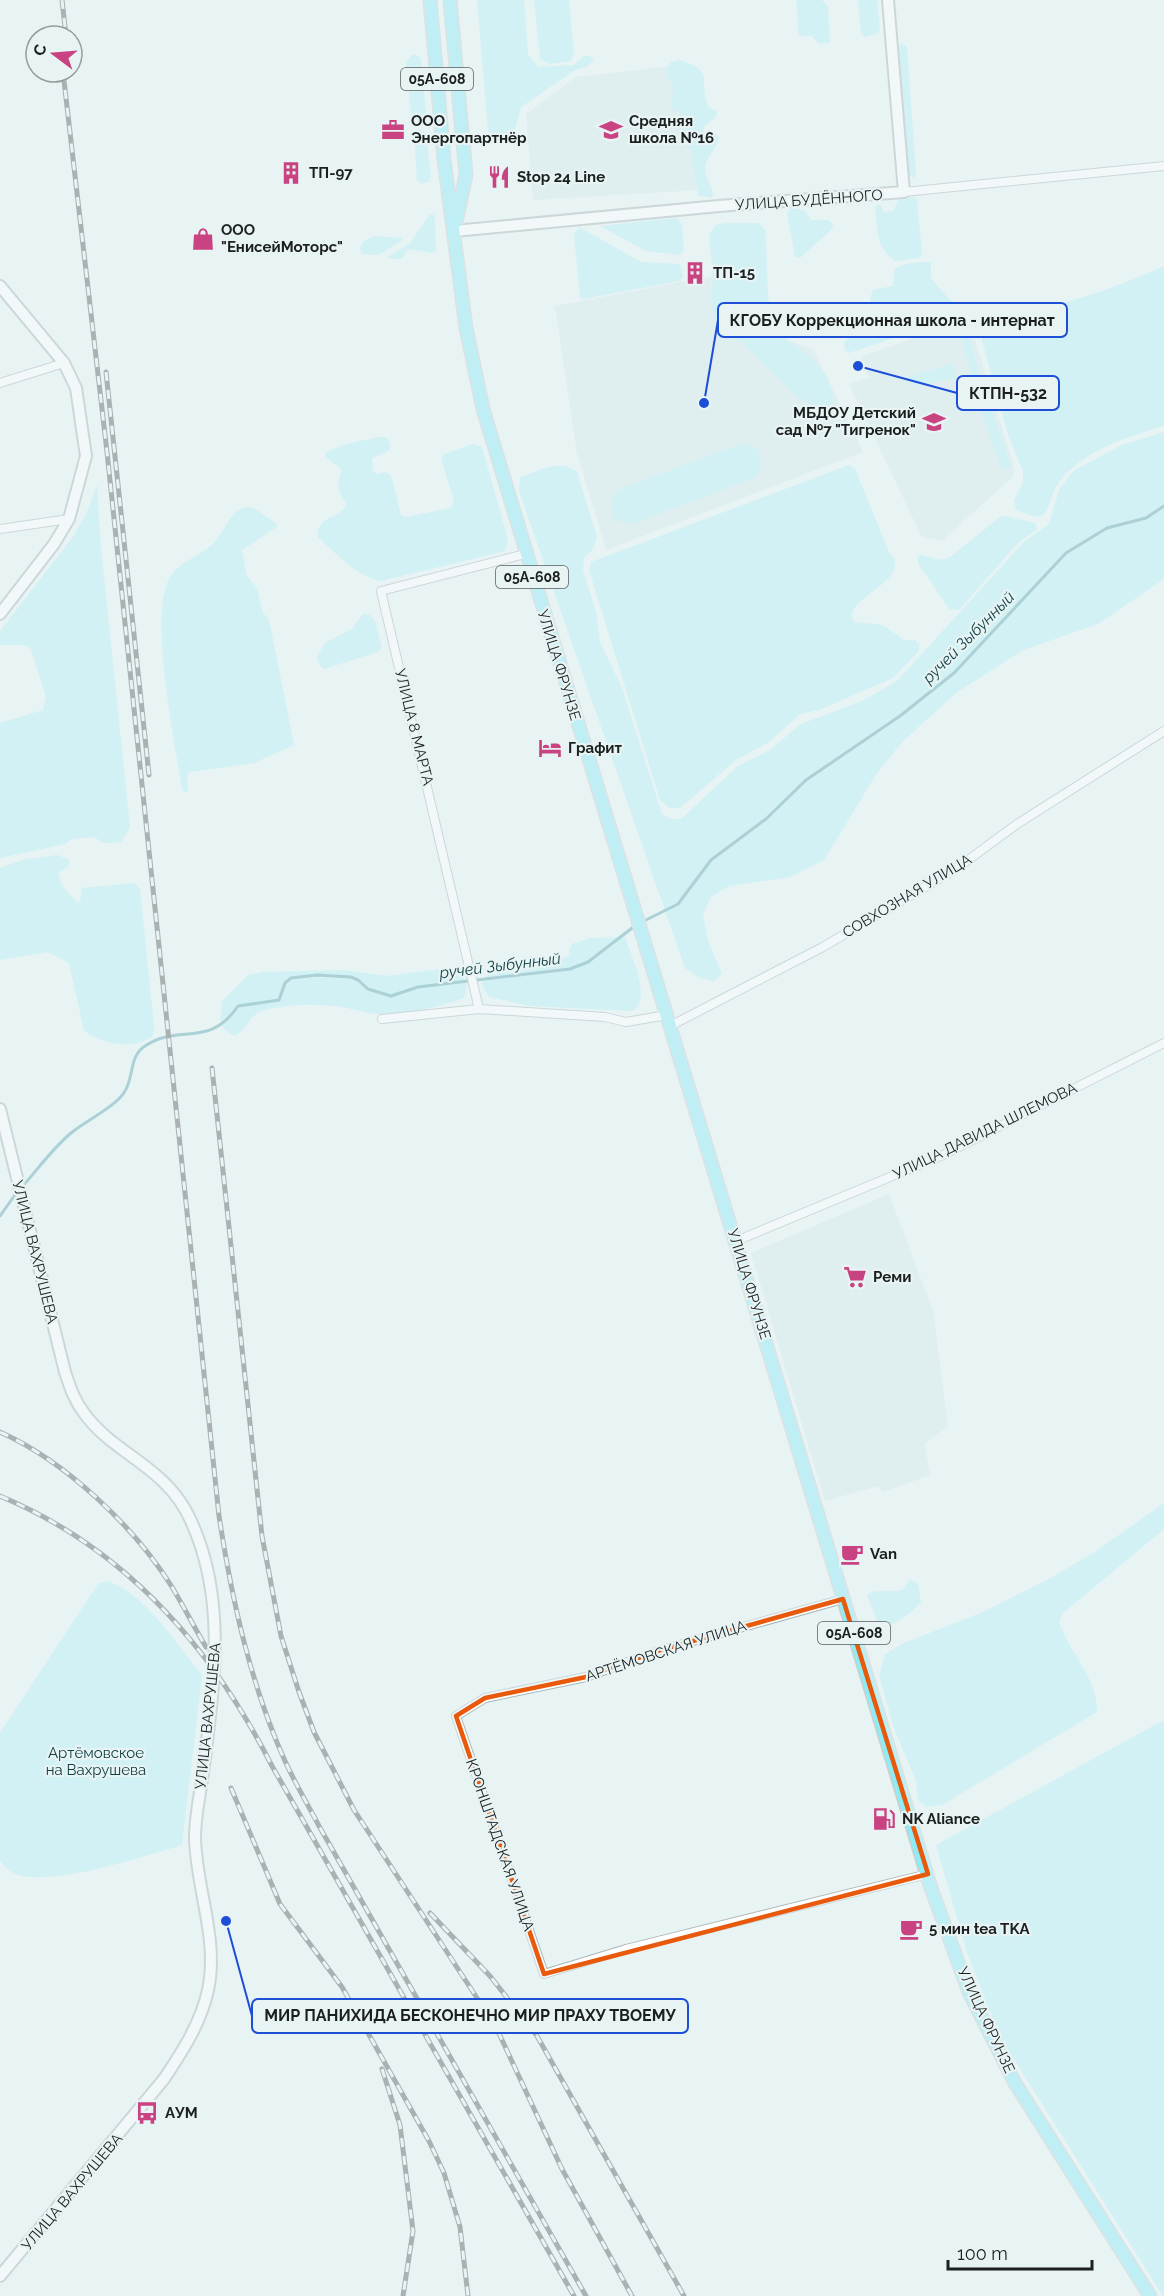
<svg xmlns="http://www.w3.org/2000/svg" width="1164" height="2296" viewBox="0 0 1164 2296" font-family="Raleway,sans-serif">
  <rect width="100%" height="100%" fill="#e8f3f4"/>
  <g fill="#d5eaec">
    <polygon points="690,64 699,190 533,200 526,114 576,77"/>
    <polygon points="723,274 739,324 813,349 863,452 606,550 577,453 555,306"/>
    <polygon points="968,318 1012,460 1014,476 949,534 943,540 935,540 922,537 849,384 869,378 861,357"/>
    <polygon points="889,1194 933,1311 948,1426 924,1444 930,1475 883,1492 878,1486 825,1501 751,1253"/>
  </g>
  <g fill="#b6eff6">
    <polygon points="477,0 524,0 528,54 538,67 574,65 584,56 590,56 594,61 586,67 575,70 521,107 514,134 502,145 492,145 489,141"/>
    <polygon points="534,0 569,0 574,53 571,61 550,64 540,59"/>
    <polygon points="796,0 822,0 828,6 830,42 819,44 812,36 799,36"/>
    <polygon points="858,0 877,0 880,29 878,33 866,37 861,34"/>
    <polygon points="901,43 907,47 916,174 914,178 909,175 899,47"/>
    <polygon points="413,54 421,58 426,115 420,122 411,116 406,61"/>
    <path d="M680,60C716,72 698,78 708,106L717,112L716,117L703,127L705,135L714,132L719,137C717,149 706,156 705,168C705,180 713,185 713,195L710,198L698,195L691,150L684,142L682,133L686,118L670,107L674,88C669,76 662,75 671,62Z"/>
    <polygon points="419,129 426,133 431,177 429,182 422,184 417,180 414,135"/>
    <path d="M913,197L917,199L922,253L919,258L895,261C875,245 878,231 875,207L880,204L884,212L894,211L898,200Z"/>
    <polygon points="791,208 804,210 811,220 828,220 833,224 832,229 800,258 795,257 787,213"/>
    <polygon points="430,214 434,215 435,220 436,251 432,253 408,249 402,259 389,259 388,257 410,243"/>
    <polygon points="677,218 682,225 684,250 680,255 646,251 600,226"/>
    <path d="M726,223H758L765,230C768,251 765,307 774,323C789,351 836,362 833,403L825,408H818L798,397L743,344L718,327L711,307L713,279L709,235L716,225Z"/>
    <polygon points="579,227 641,262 680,264 683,277 679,281 583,299 580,297 574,235"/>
    <polygon points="374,236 401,238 403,240 378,255 362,254 360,248 363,242"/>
    <path d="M931,262V278L947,297L968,313L849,353L845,350L844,342L848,338L884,329L882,316C870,312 868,301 873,290L893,286L895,268L910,263Z"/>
    <path d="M1164,266V426C1127,437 1083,450 1059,482C1051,492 1051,506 1043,515L1036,517L1016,510L1014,500L1023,483V472L1008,434L977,322L984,315C1045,313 1109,291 1164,266Z"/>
    <polygon points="967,330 984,391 977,393 960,332"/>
    <polygon points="953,363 957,377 918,386 909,382 908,377"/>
    <polygon points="991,407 1011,467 1002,470 981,411"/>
    <path d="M1164,432V579L1098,624L1023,650L956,693L902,742L877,773L824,860L790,877L729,886L711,897L703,914L708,941L722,974L714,981L700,978L685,968L519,491L520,477C539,471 560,458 577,472L597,537L593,549L584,558L583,570L596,612L600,642L622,688L662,814L672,819H681L738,766L770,750L801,724L862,701L897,681L1023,543L1049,524L1059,490L1073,471L1122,445Z"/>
    <path d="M379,437H386L390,443V450L372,458L373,471L377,474L386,472L391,476L401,515L405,517L451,508L454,502L441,458L444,454L473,444L482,447L508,540L506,549L502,552L381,581C359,578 334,552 318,537C316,515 340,520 347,504C337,490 336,486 342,470L325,456L326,452L346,444Z"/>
    <path d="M744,443L758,449C762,462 763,471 752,479L632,524L615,520C610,506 609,500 620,489Z"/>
    <path d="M849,465L855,469L889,552C918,580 836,600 855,622L883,625L904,640H915L919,644V651L893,678L819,710L800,714L769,742L736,760L680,808H669L660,800L589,570L591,562Z"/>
    <polygon points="97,485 101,547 130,827 121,842 102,843 95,837 72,839 65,844 0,858 0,723 43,710 46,697 31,649 25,645 0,645 0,631 73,537 87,512"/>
    <path d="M245,507H252L276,523L277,527L242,550L247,576L257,588L263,613L269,619L294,745L254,763L190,772L187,776L188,792H185L182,788C175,745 148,612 170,577C180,561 199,557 213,544C226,531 228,513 245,507Z"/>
    <polygon points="1006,516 1035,523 1037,529 1018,543 959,610 949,609 918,563 918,556 922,555 940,560 949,558 1000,517"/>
    <polygon points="363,614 370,615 375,621 382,648 378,652 324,669 319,665 317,656 325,643 352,629"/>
    <path d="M57,855L70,860L68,867L58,873L61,884L77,903L80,902L82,888L134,883L140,889L154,1026L153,1036C134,1050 102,1045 84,1030L69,963L48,952L0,960V868L26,859Z"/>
    <path d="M625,937C631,955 653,1001 632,1011L530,1006L489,997L481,983L487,976L568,957L572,944L590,938Z"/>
    <path d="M441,969L464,978L467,987L464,998C438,1007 406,1015 378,1014C368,1013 357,1010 347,1008C320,1003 291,1004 264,1010C249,1014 248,1030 234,1036L225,1030L220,1022L222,1001L248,975L264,972L343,970L387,976Z"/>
    <path d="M1164,1503V1529L1063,1613L1059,1622C1069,1653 1098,1678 1097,1712L942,1805L926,1807L918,1800L916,1781L894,1728L879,1676L885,1654L904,1643L983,1612L1047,1580L1095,1552Z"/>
    <path d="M910,1579L918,1584L921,1602C911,1614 899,1621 885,1628L879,1626L867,1595C874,1588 891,1593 902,1590Z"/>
    <path d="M107,1581C144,1592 178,1646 202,1675L182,1845C147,1855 40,1892 10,1871C6,1869 3,1864 0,1861V1733L98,1584Z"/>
    <polygon points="1164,1720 1164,2296 1163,2296 1000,2037 967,1953 936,1845"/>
  </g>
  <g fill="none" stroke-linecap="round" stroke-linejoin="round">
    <g stroke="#62a8b1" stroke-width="3">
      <polyline points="642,922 678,904 711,860 766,819 806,780 900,716 954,673 1066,553 1107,528 1146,518 1164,506"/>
      <path d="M22,1187C38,1169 52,1149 71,1133C85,1121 117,1106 125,1091C134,1077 129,1056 145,1046C179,1023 209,1049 238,1006L279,1000L285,983L291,978L317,975L351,977L358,980L368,989L391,996L418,987L570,969L588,962L636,925"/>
      <polyline points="0,1216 17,1192"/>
    </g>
    <g stroke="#abb6b7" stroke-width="10">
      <g id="street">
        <polyline points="904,192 1164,166"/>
        <polyline points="0,383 64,363"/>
        <polyline points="0,529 69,519"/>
        <polyline points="479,1009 381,591 525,554"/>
        <polyline points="382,1019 479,1009 605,1017 626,1022 667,1015"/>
        <polyline points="670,1026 821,948 956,869 1017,824 1164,731"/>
        <polyline points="736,1241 943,1155 1164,1043"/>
        <polyline points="843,1599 661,1650 586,1677 485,1698 456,1716 544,1974 626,1949 928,1874"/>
      </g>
    </g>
    <g stroke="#abb6b7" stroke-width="14">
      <g id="secondary">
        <polyline points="454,231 719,206 904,192 888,0"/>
        <polyline points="0,286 64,363 76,388 86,456 69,519 54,544 0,614"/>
        <path d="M0,1109L65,1372C70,1387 74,1400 84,1413C114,1455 167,1466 191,1521C227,1599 214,1684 204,1766C201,1790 195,1814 195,1838C196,1888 219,1940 208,1990C201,2023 182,2052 164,2079L0,2276"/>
      </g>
    </g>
    <g stroke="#cdcece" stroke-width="15">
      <g id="primary">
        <polyline points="430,0 444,159 466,328 483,409 931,1888 969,1992 1015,2083 1150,2296"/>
        <polyline points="450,0 466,175 456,222"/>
      </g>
    </g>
    <use href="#street" stroke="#fff" stroke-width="8"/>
    <use href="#secondary" stroke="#fff" stroke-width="10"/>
    <use href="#primary" stroke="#8febf4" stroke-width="12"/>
    <g stroke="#5d6364" stroke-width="5">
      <g id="rail">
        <polyline points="62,0 66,36"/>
        <path d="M63,72L107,452L219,1516C232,1600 250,1683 285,1761C295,1783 308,1805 319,1826L586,2296"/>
        <polyline points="106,372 149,775"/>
        <polyline points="212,1068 262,1536 281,1636 299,1692 314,1732 354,1810 496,2027 562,2169 632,2296"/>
        <path d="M0,1432C65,1461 134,1526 172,1587C184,1607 194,1627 206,1647"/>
        <path d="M0,1496C125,1548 212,1648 272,1766L574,2296"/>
        <polyline points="231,1788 280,1904 342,1987 429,2141 444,2173 460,2227 468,2296"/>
        <polyline points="430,1913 490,1976 537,2036 684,2296"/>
        <polyline points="382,2069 400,2125 413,2231 403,2296"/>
      </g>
    </g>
    <use href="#rail" stroke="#e8f3f4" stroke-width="3" stroke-dasharray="9" stroke-linecap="butt"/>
  </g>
  <path d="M0 0H1164V2296H0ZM843,1599L928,1874L544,1974L456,1716L485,1698L586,1677L661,1650Z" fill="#e8f3f4" fill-opacity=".55" fill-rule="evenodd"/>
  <path fill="none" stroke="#e8590c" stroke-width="4.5" stroke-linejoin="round" d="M843,1599L928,1874L544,1974L456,1716L485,1698L586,1677L661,1650Z"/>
  <defs>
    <g id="office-bare" transform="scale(1.8)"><path d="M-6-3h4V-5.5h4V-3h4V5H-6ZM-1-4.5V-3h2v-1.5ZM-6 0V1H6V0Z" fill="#c94281" stroke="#e8f3f4" stroke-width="2.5" paint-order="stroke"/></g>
    <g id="school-bare" transform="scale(1.8)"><path d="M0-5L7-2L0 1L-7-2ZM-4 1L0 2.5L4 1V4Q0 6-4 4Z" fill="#c94281" stroke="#e8f3f4" stroke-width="2.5" paint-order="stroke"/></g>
    <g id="building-bare" transform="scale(1.8)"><path d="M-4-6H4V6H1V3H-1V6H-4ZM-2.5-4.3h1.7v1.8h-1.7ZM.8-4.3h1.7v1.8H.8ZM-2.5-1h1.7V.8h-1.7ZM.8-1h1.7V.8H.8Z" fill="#c94281" stroke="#e8f3f4" stroke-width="2.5" paint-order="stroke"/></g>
    <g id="restaurant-bare" transform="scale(1.8)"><path d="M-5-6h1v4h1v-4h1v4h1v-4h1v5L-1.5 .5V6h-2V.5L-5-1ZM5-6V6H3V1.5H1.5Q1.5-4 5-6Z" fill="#c94281" stroke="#e8f3f4" stroke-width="2.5" paint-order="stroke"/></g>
    <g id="shop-bare" transform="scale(1.8)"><path d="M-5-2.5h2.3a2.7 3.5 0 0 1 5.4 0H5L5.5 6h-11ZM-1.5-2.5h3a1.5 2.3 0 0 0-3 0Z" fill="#c94281" stroke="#e8f3f4" stroke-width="2.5" paint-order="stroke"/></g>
    <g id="hotel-bare" transform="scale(1.8)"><path d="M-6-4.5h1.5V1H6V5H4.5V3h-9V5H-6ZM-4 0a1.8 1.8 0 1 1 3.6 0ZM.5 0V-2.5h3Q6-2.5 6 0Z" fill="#c94281" stroke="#e8f3f4" stroke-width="2.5" paint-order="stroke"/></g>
    <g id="supermarket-bare" transform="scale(1.8)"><path d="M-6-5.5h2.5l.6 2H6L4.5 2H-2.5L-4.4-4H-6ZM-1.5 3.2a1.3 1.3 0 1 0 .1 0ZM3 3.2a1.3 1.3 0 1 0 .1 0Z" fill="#c94281" stroke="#e8f3f4" stroke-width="2.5" paint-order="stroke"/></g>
    <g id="cafe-bare" transform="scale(1.8)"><path d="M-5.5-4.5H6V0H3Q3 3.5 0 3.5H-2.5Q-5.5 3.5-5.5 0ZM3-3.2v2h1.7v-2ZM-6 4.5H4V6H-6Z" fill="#c94281" stroke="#e8f3f4" stroke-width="2.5" paint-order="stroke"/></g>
    <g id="fuel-bare" transform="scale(1.8)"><path d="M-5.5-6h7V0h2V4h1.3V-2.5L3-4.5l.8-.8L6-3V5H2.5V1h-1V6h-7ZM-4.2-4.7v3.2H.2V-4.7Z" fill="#c94281" stroke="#e8f3f4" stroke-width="2.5" paint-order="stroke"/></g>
    <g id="bus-bare" transform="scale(1.8)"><path d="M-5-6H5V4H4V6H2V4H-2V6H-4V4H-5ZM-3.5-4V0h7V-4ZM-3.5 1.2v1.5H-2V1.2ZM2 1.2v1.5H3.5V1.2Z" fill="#c94281" stroke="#e8f3f4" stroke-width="2.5" paint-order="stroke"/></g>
  </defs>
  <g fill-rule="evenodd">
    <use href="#office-bare" x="393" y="130"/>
    <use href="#school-bare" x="611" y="130"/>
    <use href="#building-bare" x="291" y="173"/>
    <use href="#restaurant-bare" x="499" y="177"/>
    <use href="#shop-bare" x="203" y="239"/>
    <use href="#building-bare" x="695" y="273"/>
    <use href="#school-bare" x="934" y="422"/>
    <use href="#hotel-bare" x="550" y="748"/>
    <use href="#supermarket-bare" x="855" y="1277"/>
    <use href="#cafe-bare" x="852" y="1554"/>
    <use href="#fuel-bare" x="884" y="1819"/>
    <use href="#cafe-bare" x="911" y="1929"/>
    <use href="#bus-bare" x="147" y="2113"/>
  </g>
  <g text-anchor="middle" stroke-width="4.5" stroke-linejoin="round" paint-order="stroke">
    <g fill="#e8f3f4" stroke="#585f60" stroke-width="1.5">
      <rect x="401" y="68" width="72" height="22" rx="4.5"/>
      <rect x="496" y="566" width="72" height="22" rx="4.5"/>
      <rect x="818" y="1622" width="72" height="22" rx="4.5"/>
    </g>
    <g font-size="14" font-weight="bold" fill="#1b1f20">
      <text x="437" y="84">05А-608</text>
      <text x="532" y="582">05А-608</text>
      <text x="854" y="1638">05А-608</text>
    </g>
    <g font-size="15" font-weight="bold" fill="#1b1f20" stroke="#e8f3f4" text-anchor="start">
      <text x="411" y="126">ООО<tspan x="411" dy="17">Энергопартнёр</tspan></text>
      <text x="629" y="126">Средняя<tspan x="629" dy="17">школа №16</tspan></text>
      <text x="309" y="178">ТП-97</text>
      <text x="517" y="182">Stop 24 Line</text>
      <text x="221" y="235">ООО<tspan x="221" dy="17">"ЕнисейМоторс"</tspan></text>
      <text x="713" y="278">ТП-15</text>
      <text x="916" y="418" text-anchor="end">МБДОУ Детский<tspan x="916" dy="17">сад №7 "Тигренок"</tspan></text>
      <text x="568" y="753">Графит</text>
      <text x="873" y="1282">Реми</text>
      <text x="870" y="1559">Van</text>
      <text x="902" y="1824">NK Aliance</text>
      <text x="929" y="1934">5 мин tea TKA</text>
      <text x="165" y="2118">АУМ</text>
    </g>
    <g font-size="15" fill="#1b1f20" stroke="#e8f3f4">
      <text transform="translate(809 200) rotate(-4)" y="5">УЛИЦА БУДЁННОГО</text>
      <text transform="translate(559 665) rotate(73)" y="5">УЛИЦА ФРУНЗЕ</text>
      <text transform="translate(414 727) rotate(76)" y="5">УЛИЦА 8 МАРТА</text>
      <text transform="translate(907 896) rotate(-31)" y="5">СОВХОЗНАЯ УЛИЦА</text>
      <text transform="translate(985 1131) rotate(-26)" y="5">УЛИЦА ДАВИДА ШЛЕМОВА</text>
      <text transform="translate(35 1252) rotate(76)" y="5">УЛИЦА ВАХРУШЕВА</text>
      <text transform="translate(749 1284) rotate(73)" y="5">УЛИЦА ФРУНЗЕ</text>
      <text transform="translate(666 1651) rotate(-18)" y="5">АРТЁМОВСКАЯ УЛИЦА</text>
      <text transform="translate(208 1716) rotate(-84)" y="5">УЛИЦА ВАХРУШЕВА</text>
      <text transform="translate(500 1845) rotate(71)" y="5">КРОНШТАДСКАЯ УЛИЦА</text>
      <text transform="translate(986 2020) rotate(65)" y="5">УЛИЦА ФРУНЗЕ</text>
      <text transform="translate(72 2192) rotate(-50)" y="5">УЛИЦА ВАХРУШЕВА</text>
    </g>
    <g font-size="15" fill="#114045" stroke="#e8f3f4">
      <text x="96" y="1758">Артёмовское<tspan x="96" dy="17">на Вахрушева</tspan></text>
    </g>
    <g font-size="16" font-style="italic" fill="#154348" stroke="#e8f3f4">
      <text transform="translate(968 637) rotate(-45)" y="6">ручей Зыбунный</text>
      <text transform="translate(500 965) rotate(-7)" y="6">ручей Зыбунный</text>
    </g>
  </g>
  <path fill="none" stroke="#1d4ed8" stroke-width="2" d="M704 403L718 320M858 366L957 393M226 1921L252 2016"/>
  <g fill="#1d4ed8" stroke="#e8f3f4" stroke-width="2">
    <circle cx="704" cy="403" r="6"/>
    <circle cx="858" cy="366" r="6"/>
    <circle cx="226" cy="1921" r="6"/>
  </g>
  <g fill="#e8f3f4" stroke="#1d4ed8" stroke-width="2">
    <rect x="718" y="303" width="349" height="34" rx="6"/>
    <rect x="957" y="376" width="102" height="34" rx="6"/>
    <rect x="252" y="1999" width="436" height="34" rx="6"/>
  </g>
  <g font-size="16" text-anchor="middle" font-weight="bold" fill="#1b1f20">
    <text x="892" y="326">КГОБУ Коррекционная школа - интернат</text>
    <text x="1008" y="399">КТПН-532</text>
    <text x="470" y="2021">МИР ПАНИХИДА БЕСКОНЕЧНО МИР ПРАХУ ТВОЕМУ</text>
  </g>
  <g transform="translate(54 54) rotate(286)"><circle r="28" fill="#e8f3f4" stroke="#969e9f" stroke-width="1.5"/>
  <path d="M0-4.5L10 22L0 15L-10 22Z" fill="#c94281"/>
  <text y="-9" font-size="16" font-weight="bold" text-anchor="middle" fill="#1b1f20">С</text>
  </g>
  <path d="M948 2260v9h144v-9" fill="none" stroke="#1b1f20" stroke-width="3"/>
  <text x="957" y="2260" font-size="18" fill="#1b1f20" stroke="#e8f3f4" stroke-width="4.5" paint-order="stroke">100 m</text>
</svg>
